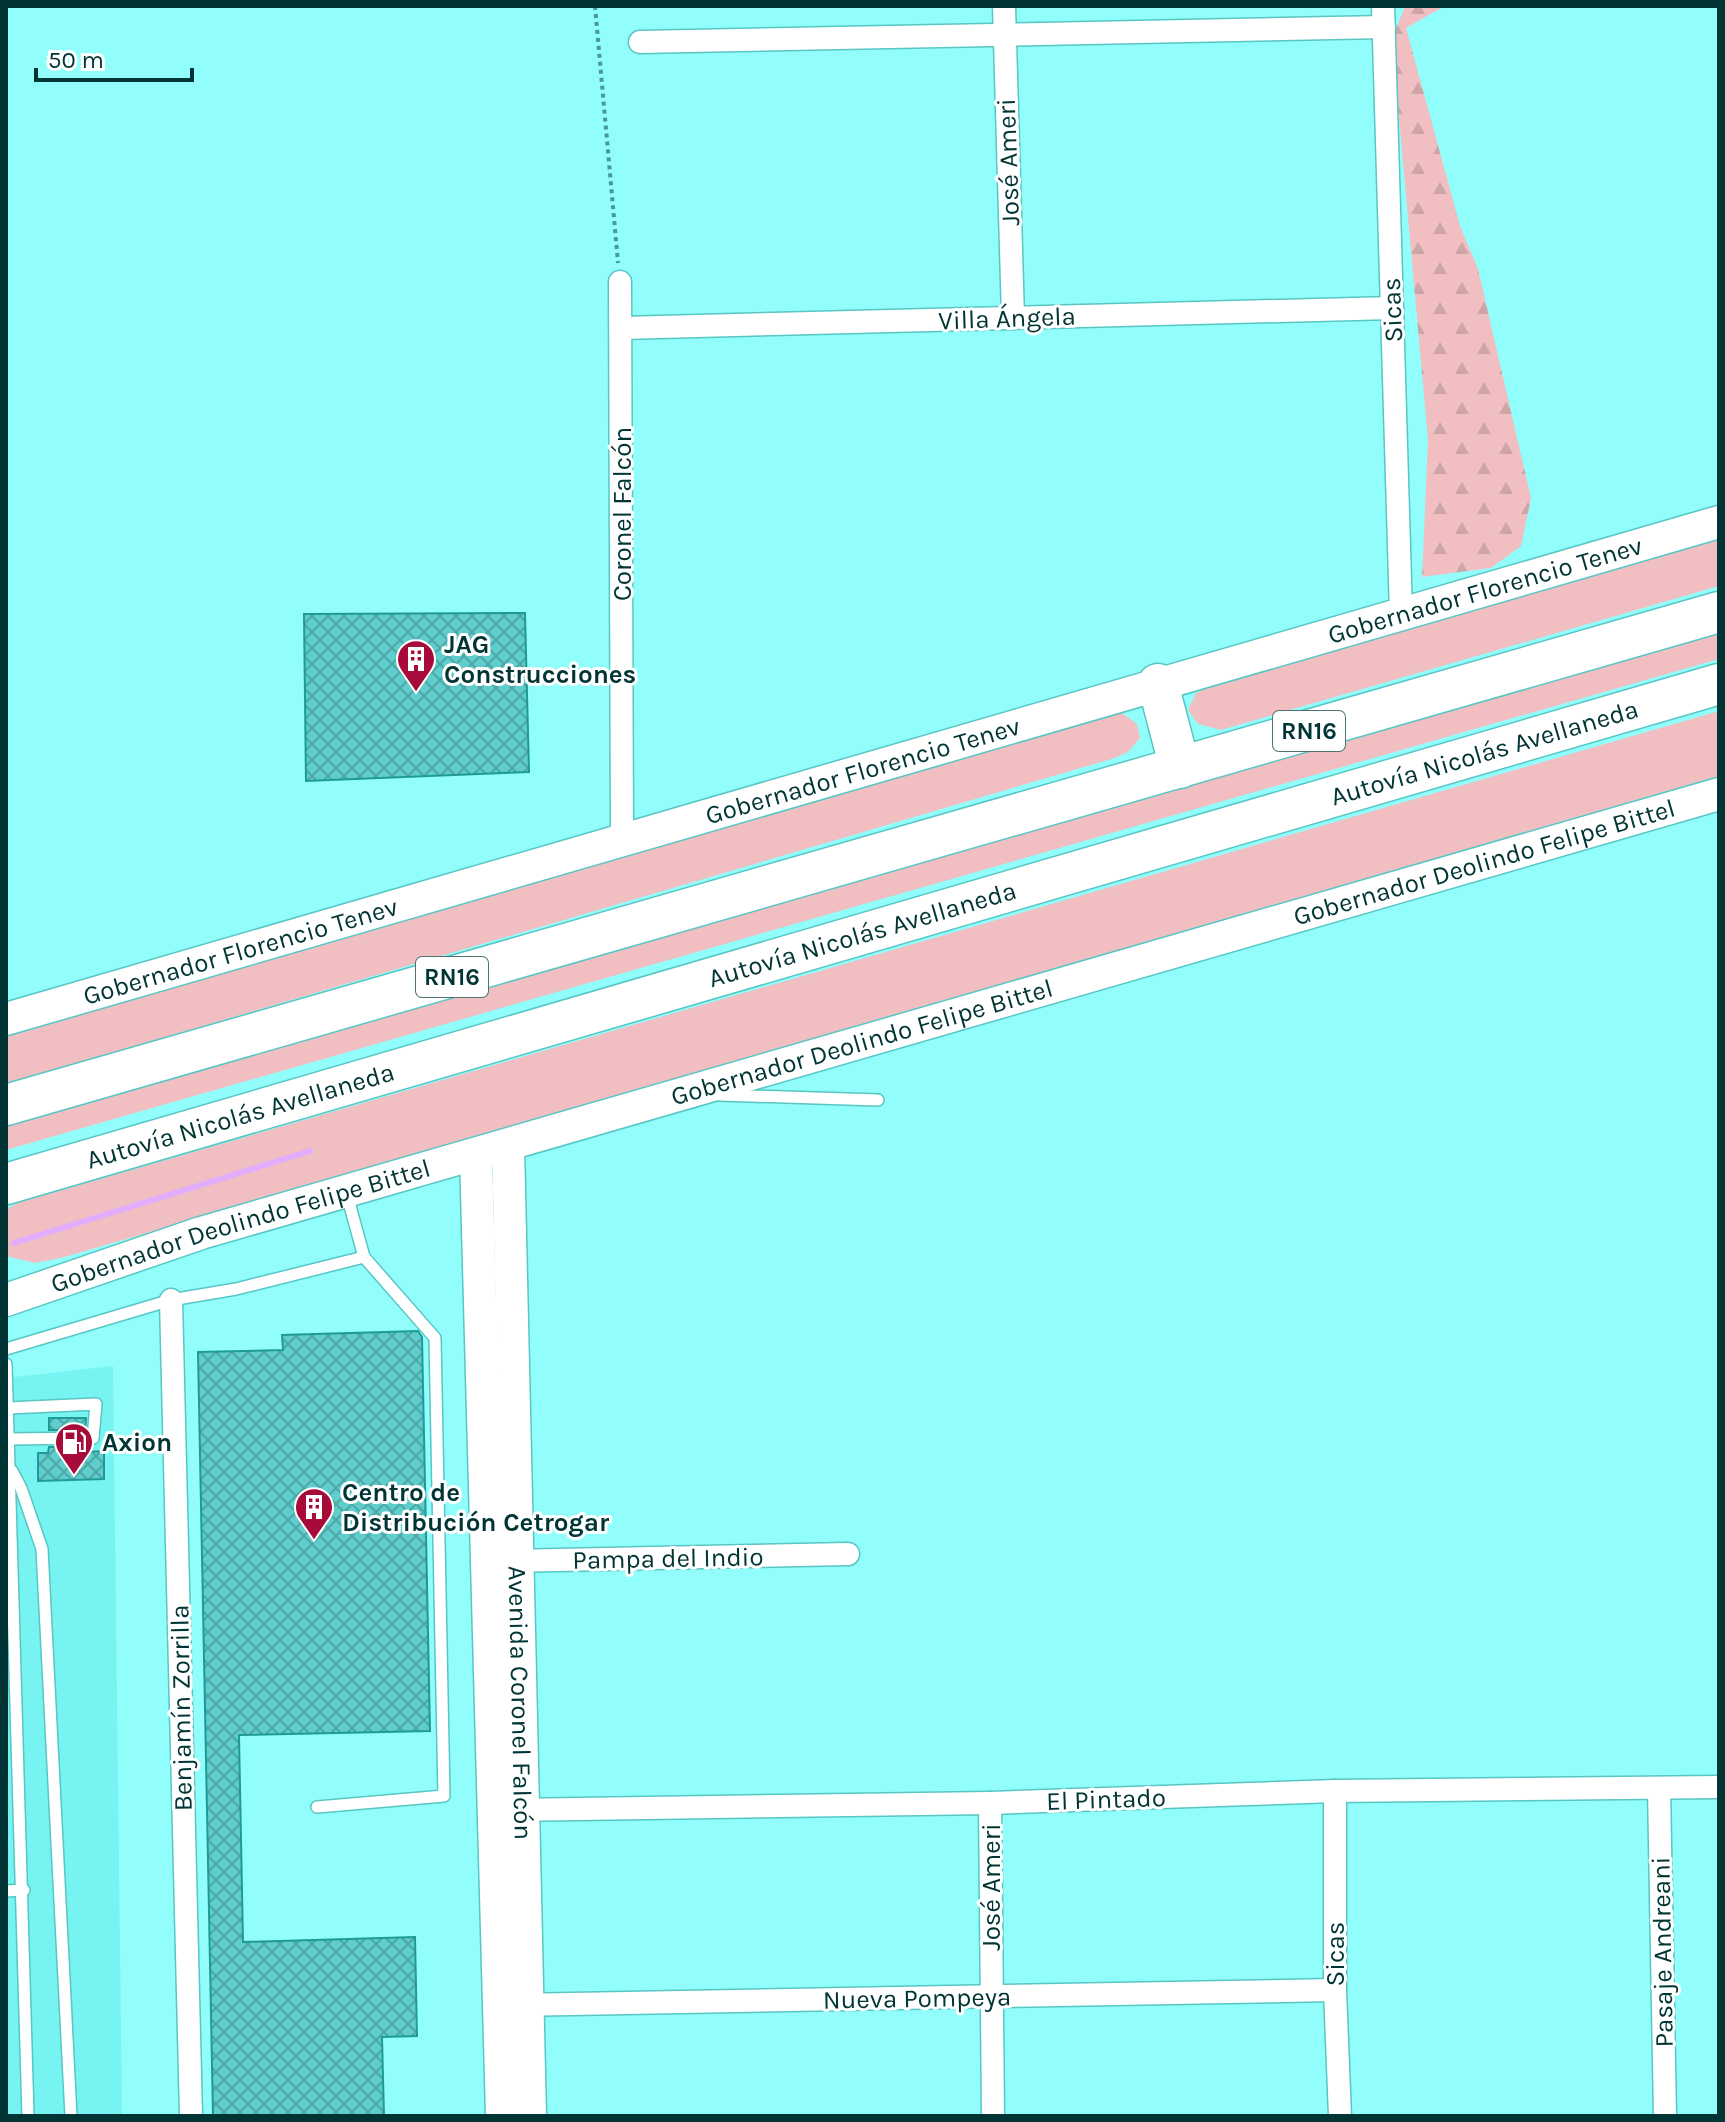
<svg xmlns="http://www.w3.org/2000/svg" width="1725" height="2122" viewBox="0 0 1725 2122" font-family="Karla,sans-serif">
  <defs>
    <pattern id="forest-firs" width="22" height="20" patternUnits="userSpaceOnUse" patternTransform="scale(2)"><rect width="22" height="20" fill="#f1bfc2"/><path d="M5 1l3.5 6h-7zM16 11l3.5 6h-7z" fill="#cda5a7"/></pattern>
    <pattern id="building-cross-hatch" width="8" height="8" patternUnits="userSpaceOnUse" patternTransform="scale(2)"><rect width="8" height="8" fill="#5fcdcc"/><path d="M0 0l8 8M0 8l8-8" fill="none" stroke="#4ca7a6"/></pattern>
  </defs>
  <rect width="100%" height="100%" fill="#91fefc"/>
  <polygon fill="#77f3f1" points="113,1366 122,2116 6,2116 6,1378"/>
  <g fill="#f1bfc2">
    <polygon points="1719,540 1719,586 1221,730 1198,724 1188,710 1196,693 1241,674"/>
    <polygon points="1719,632 1719,659 6,1150 6,1120"/>
    <polygon points="1719,711 1719,776 61,1258 35,1263 6,1256 6,1210 17,1203"/>
    <polygon points="1122,713 1137,724 1140,738 1128,752 1115,758 6,1084 6,1037 1103,714"/>
  </g>
  <polygon fill="url(#forest-firs)" points="1405,6 1445,6 1406,28 1460,226 1478,269 1531,498 1521,546 1491,568 1422,577 1428,440 1392,40"/>
  <g fill="none" stroke-linecap="round" stroke-linejoin="round">
    <polyline stroke="#e2adfd" stroke-width="6" points="14,1243 310,1151"/>
  </g>
  <g fill="url(#building-cross-hatch)" stroke="#1e9a99" stroke-width="2">
    <polygon points="525,613 529,772 306,781 304,614"/>
    <polygon points="418,1331 422,1337 430,1731 239,1735 243,1942 415,1937 417,2036 382,2037 384,2116 213,2116 198,1352 283,1350 282,1335"/>
    <polygon points="49,1418 86,1418 85,1430 49,1430"/>
    <polygon points="49,1447 87,1447 87,1452 104,1451 104,1479 38,1481 38,1453 48,1453"/>
  </g>
  <g fill="none" stroke-linecap="round" stroke-linejoin="round">
    <g stroke="#57c6c4" stroke-width="14">
      <g id="lane">
        <polyline points="720,1095 878,1100"/>
        <polyline points="6,1349 171,1300 236,1289 364,1257"/>
        <polyline points="6,1364 28,2116"/>
        <polyline points="8,1408 96,1404 93,1438 9,1439"/>
        <polyline points="12,1471 21,1488 42,1549 71,2116"/>
        <polyline points="317,1807 444,1796 435,1338 364,1257 347,1195"/>
        <polyline points="6,1891 24,1890"/>
      </g>
    </g>
    <g stroke="#57c6c4" stroke-width="25">
      <g id="street">
        <polyline points="1004,6 1013,318"/>
        <polyline points="1383,6 1401,614"/>
        <polyline points="640,42 1384,27"/>
        <polyline points="620,282 622,841"/>
        <polyline points="622,328 1392,308"/>
        <polyline points="171,1300 191,2116"/>
        <polyline points="504,1561 848,1554"/>
        <polyline points="1659,1788 1665,2116"/>
        <polyline points="1335,1791 1335,1990 1340,2116"/>
        <polyline points="990,1803 993,2116"/>
        <polyline points="511,1810 990,1803 1335,1791 1719,1787"/>
        <polyline points="516,2005 1335,1990"/>
      </g>
    </g>
    <g stroke="#57c6c4" stroke-width="35">
      <g id="secondary">
        <path id="s1" d="M6,1019L1719,522"/>
        <path id="s2" d="M508,1145L530,2116"/>
        <polyline points="476,1154 502,2116"/>
        <path id="s3" d="M6,1300L201,1233L1719,794"/>
      </g>
    </g>
    <g stroke="#57c6c4" stroke-width="43">
      <g id="highway">
        <polyline points="1158,684 1180,768"/>
        <polyline points="6,1105 1719,612"/>
        <path id="s4" d="M6,1184L1719,684"/>
      </g>
    </g>
    <polyline stroke="#489897" stroke-width="4" stroke-dasharray="4 4" stroke-linecap="butt" points="595,6 618,263"/>
    <use href="#lane" stroke="#fff" stroke-width="11"/>
    <use href="#street" stroke="#fff" stroke-width="22"/>
    <use href="#secondary" stroke="#fff" stroke-width="32"/>
    <use href="#highway" stroke="#fff" stroke-width="40"/>
  </g>
  <defs>
    <g id="building-pin" transform="scale(2)"><path d="M0 17L-7.5 6A9.5 9.5 0 1 1 7.5 6Z" fill="#a60b39" stroke="#fff"/><path d="M-4-6H4V6H1V3H-1V6H-4ZM-2.5-4.3h1.7v1.8h-1.7ZM.8-4.3h1.7v1.8H.8ZM-2.5-1h1.7V.8h-1.7ZM.8-1h1.7V.8H.8Z" fill="#fff"/></g>
    <g id="fuel-pin" transform="scale(2)"><path d="M0 17L-7.5 6A9.5 9.5 0 1 1 7.5 6Z" fill="#a60b39" stroke="#fff"/><path d="M-5.5-6h7V0h2V4h1.3V-2.5L3-4.5l.8-.8L6-3V5H2.5V1h-1V6h-7ZM-4.2-4.7v3.2H.2V-4.7Z" fill="#fff"/></g>
  </defs>
  <g fill-rule="evenodd">
    <use href="#building-pin" x="416" y="659"/>
    <use href="#fuel-pin" x="74" y="1442"/>
    <use href="#building-pin" x="314" y="1507"/>
  </g>
  <g text-anchor="middle" stroke-width="6" stroke-linejoin="round" paint-order="stroke">
    <g fill="#fff" stroke="#4d7272" stroke-width="2">
      <rect x="1273" y="711" width="72" height="40" rx="6"/>
      <rect x="416" y="957" width="72" height="40" rx="6"/>
    </g>
    <g font-size="24" font-weight="bold" fill="#013535">
      <text x="1309" y="739">RN16</text>
      <text x="452" y="985">RN16</text>
    </g>
    <g font-size="26" fill="#013535" stroke="#fff">
      <text transform="translate(1008 162) rotate(-92)" y="9">José Ameri</text>
      <text transform="translate(1392 310) rotate(-92)" y="9">Sicas</text>
      <text transform="translate(1007 318) rotate(-2)" y="9">Villa Ángela</text>
      <text transform="translate(622 514) rotate(-90)" y="9">Coronel Falcón</text>
      <text dy="9" stroke="none"><textPath href="#s1" startOffset="1540">Gobernador Florencio Tenev</textPath></text>
      <text dy="9" stroke="none"><textPath href="#s4" startOffset="1540">Autovía Nicolás Avellaneda</textPath></text>
      <text dy="9" stroke="none"><textPath href="#s1" startOffset="892">Gobernador Florencio Tenev</textPath></text>
      <text dy="9" stroke="none"><textPath href="#s3" startOffset="1542">Gobernador Deolindo Felipe Bittel</textPath></text>
      <text dy="9" stroke="none"><textPath href="#s4" startOffset="892">Autovía Nicolás Avellaneda</textPath></text>
      <text dy="9" stroke="none"><textPath href="#s1" startOffset="244">Gobernador Florencio Tenev</textPath></text>
      <text dy="9" stroke="none"><textPath href="#s3" startOffset="894">Gobernador Deolindo Felipe Bittel</textPath></text>
      <text dy="9" stroke="none"><textPath href="#s4" startOffset="244">Autovía Nicolás Avellaneda</textPath></text>
      <text dy="9" stroke="none"><textPath href="#s3" startOffset="246">Gobernador Deolindo Felipe Bittel</textPath></text>
      <text transform="translate(668 1558) rotate(-1)" y="9">Pampa del Indio</text>
      <text dy="9" stroke="none"><textPath href="#s2" startOffset="558">Avenida Coronel Falcón</textPath></text>
      <text transform="translate(181 1708) rotate(-91)" y="9">Benjamín Zorrilla</text>
      <text transform="translate(1106 1799) rotate(-2)" y="9">El Pintado</text>
      <text transform="translate(991 1887) rotate(-90)" y="9">José Ameri</text>
      <text transform="translate(1662 1952) rotate(-91)" y="9">Pasaje Andreani</text>
      <text transform="translate(1335 1954) rotate(-90)" y="9">Sicas</text>
      <text transform="translate(917 1998) rotate(-1)" y="9">Nueva Pompeya</text>
    </g>
    <g font-size="26" font-weight="bold" fill="#013535" stroke="#fff" text-anchor="start">
      <text x="444" y="653">JAG<tspan x="444" dy="30">Construcciones</tspan></text>
      <text x="102" y="1451">Axion</text>
      <text x="342" y="1501">Centro de<tspan x="342" dy="30">Distribución Cetrogar</tspan></text>
    </g>
  </g>
  <rect width="1725" height="2122" fill="none" stroke="#013535" stroke-width="16"/>
  <path d="M36 68v12h156v-12" fill="none" stroke="#013535" stroke-width="4"/>
  <text x="48" y="68" font-size="24" fill="#013535" stroke="#ffffff" stroke-width="6" paint-order="stroke">50 m</text>
</svg>
